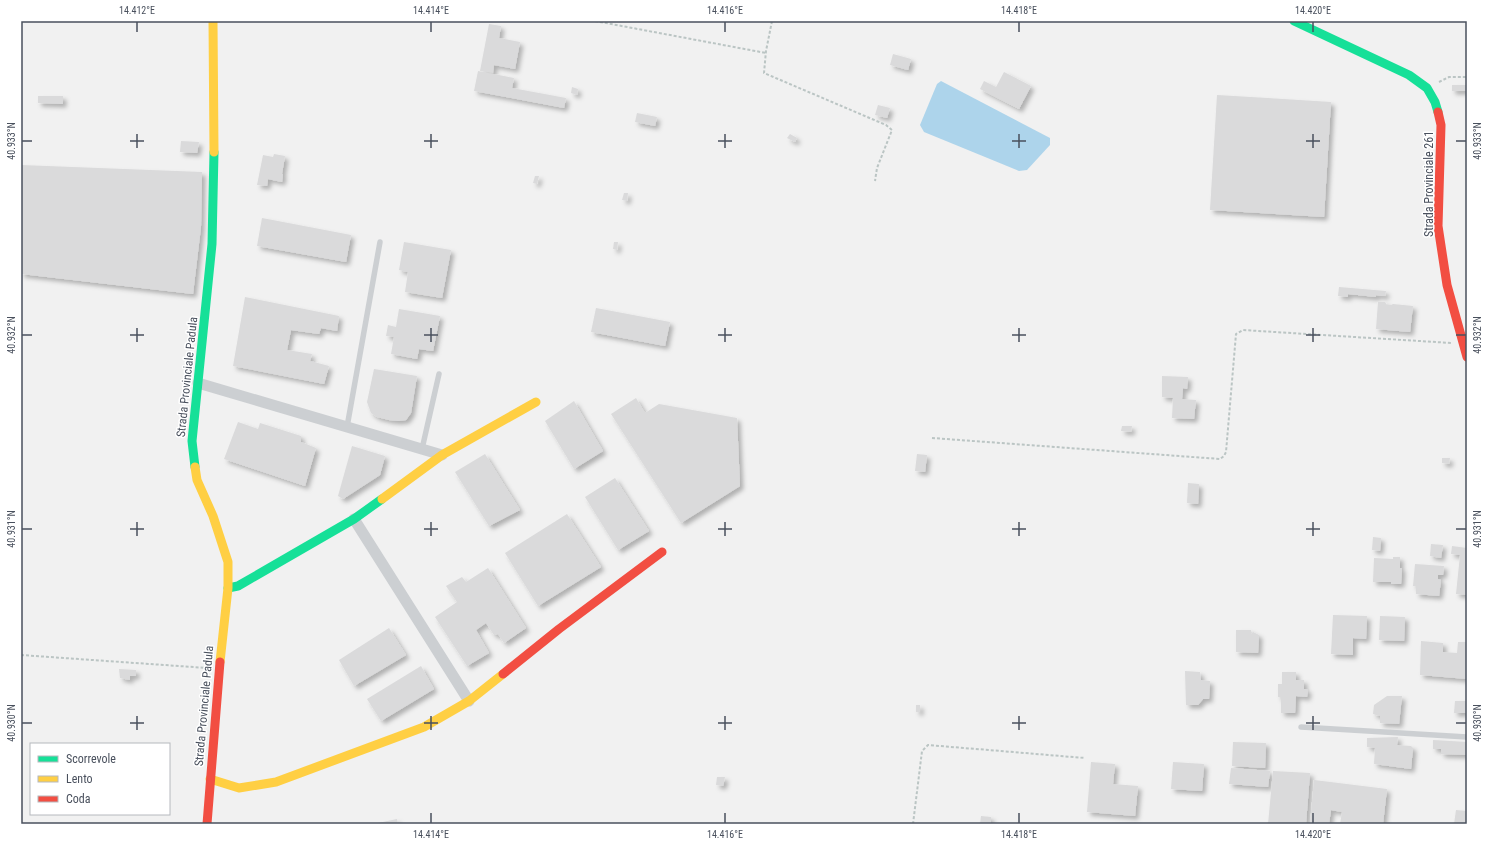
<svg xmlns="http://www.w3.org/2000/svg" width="1488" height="845" viewBox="0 0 1488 845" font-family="'Roboto Condensed',sans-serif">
  <defs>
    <filter id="shadow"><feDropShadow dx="3.5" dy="3.5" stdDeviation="2" flood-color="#0004"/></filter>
  </defs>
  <rect width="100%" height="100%" fill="#f1f1f1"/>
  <polygon fill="#add4eb" points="941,81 1050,138 1050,145 1027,170 1019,171 924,132 920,125 937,84"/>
  <g fill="#dadadb" filter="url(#shadow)">
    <polygon points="489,24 501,26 499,38 520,42 515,69 494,65 493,73 480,71"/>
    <polygon points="893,54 911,59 908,70 890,65"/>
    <polygon points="478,71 514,78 512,88 566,98 564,108 474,91"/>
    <polygon points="1004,72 1031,86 1019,109 980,89 984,81 996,87"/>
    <rect x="1452" y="85" width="15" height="6"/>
    <polygon points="572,87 578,89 577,95 571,93"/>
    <polygon points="1217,95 1331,102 1324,217 1210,210"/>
    <polygon points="38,96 63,96 63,104 38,103"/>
    <polygon points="878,105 890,108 887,118 875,115"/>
    <polygon points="637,113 657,117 655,126 635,122"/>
    <polygon points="790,134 797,138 795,142 787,138"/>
    <polygon points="181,141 199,142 197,153 180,152"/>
    <polygon points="274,154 285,156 282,174 283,174 282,182 268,179 267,186 257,185 263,155 273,157"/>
    <polygon points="21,165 202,172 201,227 193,294 21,274"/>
    <polygon points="535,176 539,176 537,184 533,183"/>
    <polygon points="624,193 628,193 627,201 622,200"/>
    <polygon points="262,218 351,235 346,262 257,246"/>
    <polygon points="404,242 451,250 442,298 405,292 408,272 399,270"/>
    <polygon points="614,242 618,242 617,250 613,249"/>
    <polygon points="1339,287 1386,291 1385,296 1376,295 1376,297 1348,294 1348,297 1338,296"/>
    <polygon points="245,297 339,316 337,331 321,328 319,334 291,330 287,350 312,354 310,361 329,366 324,384 233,366"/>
    <polygon points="1378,302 1385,302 1387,305 1391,305 1393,304 1413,306 1410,332 1376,329"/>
    <polygon points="596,308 670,322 665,346 591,332"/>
    <polygon points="399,309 440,316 433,351 419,349 417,359 391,354 394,337 386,336 388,325 396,327"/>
    <polygon points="374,369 417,376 411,413 406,420 398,421 389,420 377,417 371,413 367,402"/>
    <polygon points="1162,376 1188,377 1187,389 1183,388 1182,399 1196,400 1194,419 1172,418 1173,398 1162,397"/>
    <polygon points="636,398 645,413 659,404 737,418 740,486 681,523 611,414"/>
    <polygon points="574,401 603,451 574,469 545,421"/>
    <polygon points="238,422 258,429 260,423 301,436 301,442 316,448 305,486 224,459"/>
    <polygon points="1122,426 1132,426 1131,432 1121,431"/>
    <polygon points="352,446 385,456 380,475 343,499 338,496"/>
    <polygon points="485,454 520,510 489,526 455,472"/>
    <polygon points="917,454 927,455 925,472 915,471"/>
    <polygon points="1442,458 1450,458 1449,464 1442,463"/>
    <polygon points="615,478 649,531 618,550 585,497"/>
    <polygon points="1188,483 1199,484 1198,504 1187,503"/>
    <polygon points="567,514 601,567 538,606 505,553"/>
    <polygon points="1373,537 1381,538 1380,551 1372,550"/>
    <polygon points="1431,544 1443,545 1441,558 1430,556"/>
    <polygon points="1452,546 1467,548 1467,595 1456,594 1460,555 1451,554"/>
    <polygon points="1393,557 1400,557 1400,568 1402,568 1401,584 1391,584 1391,582 1373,582 1374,558 1393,559"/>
    <polygon points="1415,564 1444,566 1443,575 1438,575 1438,579 1441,580 1439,596 1416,594 1416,586 1413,586"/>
    <polygon points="488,568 526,628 504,643 498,634 494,635 486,623 476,630 489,653 467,666 435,617 457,602 446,586 462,577 466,582"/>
    <polygon points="1333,615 1367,616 1366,639 1353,638 1353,655 1331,654"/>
    <polygon points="1380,616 1405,617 1404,641 1379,640"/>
    <polygon points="389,628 406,655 354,686 339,660"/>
    <polygon points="1236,630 1251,630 1251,634 1253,632 1259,635 1258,653 1236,652"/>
    <polygon points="1421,641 1443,643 1443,652 1457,653 1458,642 1467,642 1467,679 1420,675"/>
    <polygon points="421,666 434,689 381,721 367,699"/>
    <polygon points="119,669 136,670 136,676 130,676 130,680 120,678"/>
    <polygon points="1185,671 1200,672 1201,680 1210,681 1209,699 1203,699 1198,705 1186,705"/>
    <polygon points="1282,672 1296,672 1296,680 1304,680 1304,689 1308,689 1307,697 1296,696 1295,713 1281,713 1281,697 1278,697 1278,684 1282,684"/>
    <polygon points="1387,696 1402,696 1399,724 1380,723 1380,716 1373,714 1374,705"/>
    <polygon points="1455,701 1467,701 1467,713 1454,713"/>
    <rect x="916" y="705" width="4" height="7"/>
    <polygon points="1398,737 1397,745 1411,746 1413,748 1411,769 1374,764 1375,748 1367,747 1367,738"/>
    <polygon points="1433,740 1467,742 1467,755 1441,754 1441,749 1433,749"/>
    <polygon points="1233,742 1266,743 1265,768 1232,766"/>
    <polygon points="1091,762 1115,764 1113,784 1138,786 1135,816 1087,812"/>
    <polygon points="1173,762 1204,764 1202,791 1171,789"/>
    <polygon points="1231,768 1270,771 1268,787 1229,784"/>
    <polygon points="1273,771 1310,773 1306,824 1268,824"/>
    <polygon points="717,777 725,777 723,786 716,785"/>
    <polygon points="1314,780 1387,789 1383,824 1340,824 1342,812 1331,810 1329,824 1310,824"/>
    <polygon points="1456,810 1467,811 1467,824 1454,824"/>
    <polygon points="981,816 991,817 991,824 980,824"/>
    <polygon points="397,819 398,824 378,824 378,823"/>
  </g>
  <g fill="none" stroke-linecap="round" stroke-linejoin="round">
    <g stroke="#bbc5c4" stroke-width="2" stroke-dasharray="3 2" stroke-linecap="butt">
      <polyline points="595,21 766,53"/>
      <polyline points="772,21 766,51 764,73 886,125 892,130 877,168 875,181"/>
      <polyline points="1439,82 1449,77 1467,77"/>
      <polyline points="932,438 1220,459 1224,456 1226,452 1236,334 1243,330 1451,343"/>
      <polyline points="21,655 207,668"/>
      <polyline points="913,824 922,751 928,745 1085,758"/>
    </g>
    <g stroke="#cccfd2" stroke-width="5.5">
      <polyline points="347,427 380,242"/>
      <polyline points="422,449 439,374"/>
      <polyline points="1301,727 1467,737"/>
    </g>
    <g stroke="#cccfd2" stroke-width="11">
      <polyline points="198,383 442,455"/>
      <polyline points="354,519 469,701"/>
    </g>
    <g stroke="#16e098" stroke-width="9">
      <polyline points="1294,21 1409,75 1427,88 1435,102 1438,112"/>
      <polyline points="195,467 192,441 212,244 214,152"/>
      <polyline points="228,588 238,586 354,519 382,499"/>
    </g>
    <g stroke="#ffcf43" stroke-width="9">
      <polyline points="213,21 214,152"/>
      <polyline points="195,467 197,480 213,516 228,562 228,588 220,662"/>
      <polyline points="382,499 442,455 536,402"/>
      <polyline points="210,779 239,788 276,782 424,727 469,701 503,674"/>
    </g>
    <g stroke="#f24e42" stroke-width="9">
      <polyline points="1438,112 1441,125 1438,226 1447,285 1467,357"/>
      <polyline points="503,674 559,629 662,552"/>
      <polyline points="207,824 220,662"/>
    </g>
  </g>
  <path fill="none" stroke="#49505d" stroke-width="1.5" d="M137,22V32M431,22V32M725,22V32M1019,22V32M1313,22V32M137,134V148M431,134V148M725,134V148M1019,134V148M1313,134V148M22,141H32M130,141H144M424,141H438M718,141H732M1012,141H1026M1306,141H1320M1456,141H1466M137,328V342M431,328V342M725,328V342M1019,328V342M1313,328V342M22,335H32M130,335H144M424,335H438M718,335H732M1012,335H1026M1306,335H1320M1456,335H1466M137,522V536M431,522V536M725,522V536M1019,522V536M1313,522V536M22,529H32M130,529H144M424,529H438M718,529H732M1012,529H1026M1306,529H1320M1456,529H1466M137,716V730M431,716V730M725,716V730M1019,716V730M1313,716V730M22,723H32M130,723H144M424,723H438M718,723H732M1012,723H1026M1306,723H1320M1456,723H1466M431,813V823M725,813V823M1019,813V823M1313,813V823"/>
  <g text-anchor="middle" stroke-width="3" stroke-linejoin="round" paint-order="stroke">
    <g font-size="12" fill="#49505d" stroke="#fff">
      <text transform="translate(1429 184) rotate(-90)" y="4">Strada Provinciale 261</text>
      <text transform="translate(187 377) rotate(-84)" y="4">Strada Provinciale Padula</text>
      <text transform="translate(204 706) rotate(-85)" y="4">Strada Provinciale Padula</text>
    </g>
  </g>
  <rect width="1488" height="845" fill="none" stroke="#ffffff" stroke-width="44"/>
  <rect x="30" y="743" width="140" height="72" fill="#ffffff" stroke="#b6b9be"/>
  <rect x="38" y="756" width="20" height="6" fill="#16e098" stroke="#b6b9be"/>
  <text x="66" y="763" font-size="12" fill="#49505d">Scorrevole</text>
  <rect x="38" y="776" width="20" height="6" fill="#ffcf43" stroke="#b6b9be"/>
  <text x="66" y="783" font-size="12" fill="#49505d">Lento</text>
  <rect x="38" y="796" width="20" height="6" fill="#f24e42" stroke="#b6b9be"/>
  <text x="66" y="803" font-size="12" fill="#49505d">Coda</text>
  <rect x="22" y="22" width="1444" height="801" fill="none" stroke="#49505d" stroke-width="1.5"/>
  <g font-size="10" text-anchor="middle" fill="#49505d">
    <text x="137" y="14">14.412°E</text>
    <text x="431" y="14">14.414°E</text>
    <text x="725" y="14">14.416°E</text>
    <text x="1019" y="14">14.418°E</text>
    <text x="1313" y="14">14.420°E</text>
    <text transform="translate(11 141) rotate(-90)" y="4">40.933°N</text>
    <text transform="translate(1477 141) rotate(-90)" y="4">40.933°N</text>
    <text transform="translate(11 335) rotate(-90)" y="4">40.932°N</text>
    <text transform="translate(1477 335) rotate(-90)" y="4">40.932°N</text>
    <text transform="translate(11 529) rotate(-90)" y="4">40.931°N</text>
    <text transform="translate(1477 529) rotate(-90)" y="4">40.931°N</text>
    <text transform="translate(11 723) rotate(-90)" y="4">40.930°N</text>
    <text transform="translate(1477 723) rotate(-90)" y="4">40.930°N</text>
    <text x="431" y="838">14.414°E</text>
    <text x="725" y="838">14.416°E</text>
    <text x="1019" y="838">14.418°E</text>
    <text x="1313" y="838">14.420°E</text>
  </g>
</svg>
